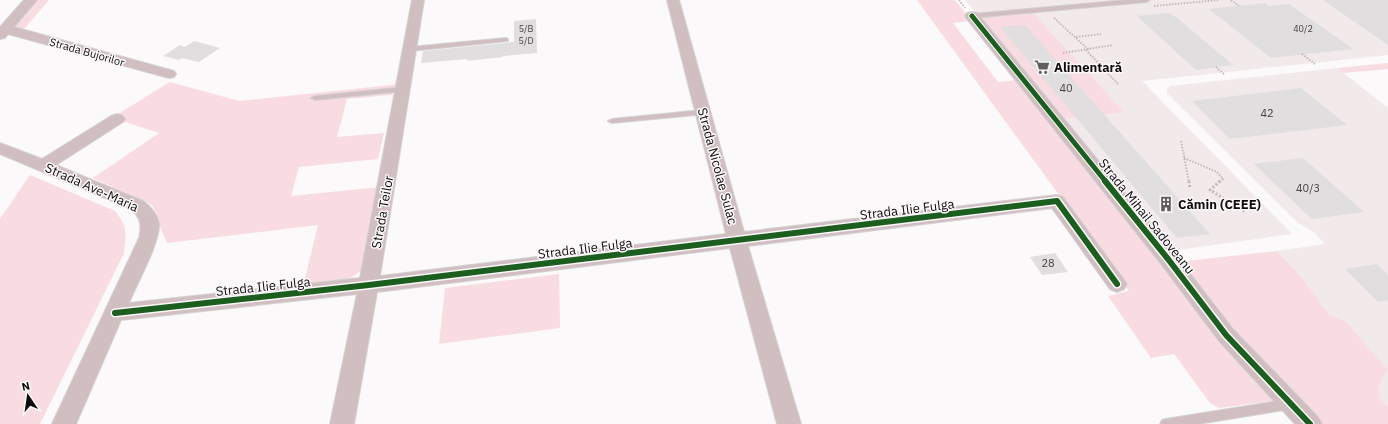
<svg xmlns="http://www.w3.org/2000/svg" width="1388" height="424" viewBox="0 0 1388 424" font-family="'IBM Plex Sans',sans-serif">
  <rect width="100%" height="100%" fill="#fbf9fa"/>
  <g fill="#f1e9ea">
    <polygon points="965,0 1388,0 1388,55 1142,81 1292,234 1171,251 1064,119 1124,112 1029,8 976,13"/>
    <polygon points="1337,68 1388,108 1388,407 1379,397 1379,385 1345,321 1330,316 1297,272 1277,251 1325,244 1314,232 1298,223 1167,93 1167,89 1171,86"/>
  </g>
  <g fill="#f8dce1">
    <polygon points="36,0 49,0 24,29 13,26"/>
    <polygon points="917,0 955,0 972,21 953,23 998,82 1019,80 1279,400 1219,408 1210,403 1174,354 1151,358 1108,296 1129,291"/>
    <polygon points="1029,8 1124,112 1064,119 976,13"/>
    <polygon points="1388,63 1388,69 1343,73 1337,68"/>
    <path d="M170,82L239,101L400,84L391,95L347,99L337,137L384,133L378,159L299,167L291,196L380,187L364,268C347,285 326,284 303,287L318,225L167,243L159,224L156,212L152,205L93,178L159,133L122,121L118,114Z"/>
    <path d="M30,175L115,211C128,227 126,233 124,253L40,424H0V219Z"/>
    <polygon points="1277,251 1297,272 1330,315 1345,321 1387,369 1379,385 1379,397 1388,407 1388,424 1320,424 1180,269 1186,261"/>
    <polygon points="559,274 560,328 439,344 445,288"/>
  </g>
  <g fill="#e0dedf">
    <polygon points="1323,0 1388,0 1388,45"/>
    <polygon points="1265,3 1269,6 1289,4 1353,49 1271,58 1209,9"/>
    <polygon points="1169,13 1177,18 1233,65 1196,70 1137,16"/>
    <polygon points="536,19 537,53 503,56 503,57 467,61 467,59 421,63 423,51 514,42 514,21"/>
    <polygon points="1025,25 1100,110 1210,234 1177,238 1000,27"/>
    <polygon points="194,41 220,48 199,62 182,58 179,60 163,56 180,45 185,47"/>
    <polygon points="1301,88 1347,125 1230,139 1192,101"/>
    <polygon points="1303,158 1364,212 1312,219 1254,164"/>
    <polygon points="1055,253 1068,272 1042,275 1030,257"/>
    <polygon points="1377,264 1388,275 1388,300 1378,302 1345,269"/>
  </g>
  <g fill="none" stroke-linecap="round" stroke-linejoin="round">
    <g stroke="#d5d3d4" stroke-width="2">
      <g id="service">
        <polygon points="1126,0 1150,0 1147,2 972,18 969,16 972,14"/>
        <polygon points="506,38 508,39 508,41 410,51 406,49 410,47"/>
        <polygon points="403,87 407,89 406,91 315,100 311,98 315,96"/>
        <polygon points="703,110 707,112 706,114 612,123 608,121 612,119"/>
        <polygon points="1290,399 1294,400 1296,404 1294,408 1290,409 1198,424 1160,424 1162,420 1166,419"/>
      </g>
    </g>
    <g stroke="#d5d3d4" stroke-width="2">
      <g id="minor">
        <polygon points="24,0 37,0 14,27 174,71 176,74 174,77 169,78 8,34 5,38 0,39 0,27"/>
        <path d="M412,0H424L380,276L726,234L667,0H679L744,232L1057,195L1063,197L1127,284L1124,289L1117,292L1110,289L1052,208L748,246L801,424H777L730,248L377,292L354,424H330L357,294L121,320L76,424H52L139,238C142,225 141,218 131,209L0,154V143L42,159L111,116L117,114L123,116L125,119L123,122L56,165L143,201C150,206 157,214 159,223C161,241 136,285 129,303L360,278Z"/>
        <polygon points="972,12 977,13 1175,254 1233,329 1318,417 1322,424 1295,424 1219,341 1161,264 967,19 965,16 967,13"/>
      </g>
    </g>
    <g stroke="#c5b8bb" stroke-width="2" stroke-dasharray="1.5 1.5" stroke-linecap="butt">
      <polyline points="959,0 965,8"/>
      <polyline points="1231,0 1239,6"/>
      <polyline points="1154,6 1219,0"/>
      <polyline points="1054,18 1089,50"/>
      <polyline points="1076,37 1101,34"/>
      <polyline points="1086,50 1119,85"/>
      <polyline points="1063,53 1113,45"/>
      <polyline points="1302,54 1315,64"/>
      <polyline points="1216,67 1224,74"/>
      <polyline points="1181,141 1189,182"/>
      <polyline points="1184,158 1217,172 1223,179 1219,182"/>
    </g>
    <g stroke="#c5b8bb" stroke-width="3" stroke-dasharray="2 2" stroke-linecap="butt">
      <polyline points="1189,181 1190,189"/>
      <polyline points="1220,181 1210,190 1246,212"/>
    </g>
    <use href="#service" fill="#d1bec1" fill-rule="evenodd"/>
    <use href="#minor" fill="#d1bec1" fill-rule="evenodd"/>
    <g stroke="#fcf8f9" stroke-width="7">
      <polyline id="cycleway-far1" points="972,16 1106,182"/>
    </g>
    <g stroke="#fcf8f9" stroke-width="9">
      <g id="cycleway">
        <polyline points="1105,181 1168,259 1226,335 1310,424"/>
        <polyline points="115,313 369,285 1057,201 1117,284"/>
      </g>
    </g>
    <use href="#cycleway-far1" stroke="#1b5e20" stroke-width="5"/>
    <use href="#cycleway" stroke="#1b5e20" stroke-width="6"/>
  </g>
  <defs>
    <g id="supermarket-bare" transform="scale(1.2)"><path d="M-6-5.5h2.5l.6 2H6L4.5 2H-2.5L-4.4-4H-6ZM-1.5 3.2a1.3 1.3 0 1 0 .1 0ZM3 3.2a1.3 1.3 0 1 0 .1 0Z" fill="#605f5f" stroke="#fcf8f9" stroke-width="2.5" paint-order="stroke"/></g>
    <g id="building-bare" transform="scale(1.2)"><path d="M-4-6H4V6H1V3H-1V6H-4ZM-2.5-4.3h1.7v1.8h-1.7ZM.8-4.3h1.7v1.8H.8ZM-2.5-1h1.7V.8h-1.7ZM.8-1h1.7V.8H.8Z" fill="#605f5f" stroke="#fcf8f9" stroke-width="2.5" paint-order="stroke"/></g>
  </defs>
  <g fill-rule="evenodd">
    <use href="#supermarket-bare" x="1042" y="67"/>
    <use href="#building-bare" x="1166" y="204"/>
  </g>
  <g text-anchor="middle" stroke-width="3" stroke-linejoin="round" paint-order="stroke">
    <g font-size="9" fill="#444343">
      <text x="526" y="32">5/B</text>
      <text x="1303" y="32">40/2</text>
      <text x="526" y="44">5/D</text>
    </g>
    <g font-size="11" fill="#0d0c0c" stroke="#fcf8f9">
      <text transform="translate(87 52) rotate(16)" y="4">Strada Bujorilor</text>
    </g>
    <g font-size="11" fill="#444343">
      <text x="1066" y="92">40</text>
      <text x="1267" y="117">42</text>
      <text x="1308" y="192">40/3</text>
      <text x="1048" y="267">28</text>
    </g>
    <g font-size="13" font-weight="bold" fill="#0d0c0c" stroke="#fcf8f9" text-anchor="start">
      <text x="1054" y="72">Alimentară</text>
      <text x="1178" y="209">Cămin (CEEE)</text>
    </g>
    <g font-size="13" fill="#0d0c0c" stroke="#fcf8f9">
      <text transform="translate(718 166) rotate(75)" y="5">Strada Nicolae Sulac</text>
      <text transform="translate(92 187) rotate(24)" y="5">Strada Ave-Maria</text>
      <text transform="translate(907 209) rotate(-7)" y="5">Strada Ilie Fulga</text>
      <text transform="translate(382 212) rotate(-80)" y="5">Strada Teilor</text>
      <text transform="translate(1147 216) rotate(51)" y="5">Strada Mihail Sadoveanu</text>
      <text transform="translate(585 248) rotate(-7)" y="5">Strada Ilie Fulga</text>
      <text transform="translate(263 286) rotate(-6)" y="5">Strada Ilie Fulga</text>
    </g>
  </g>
  <g transform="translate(28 396) rotate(347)" stroke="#fcf8f9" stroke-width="3" paint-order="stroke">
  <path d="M0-3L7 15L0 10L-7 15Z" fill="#0d0c0c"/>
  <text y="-6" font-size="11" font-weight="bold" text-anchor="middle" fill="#0d0c0c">N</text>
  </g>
</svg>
